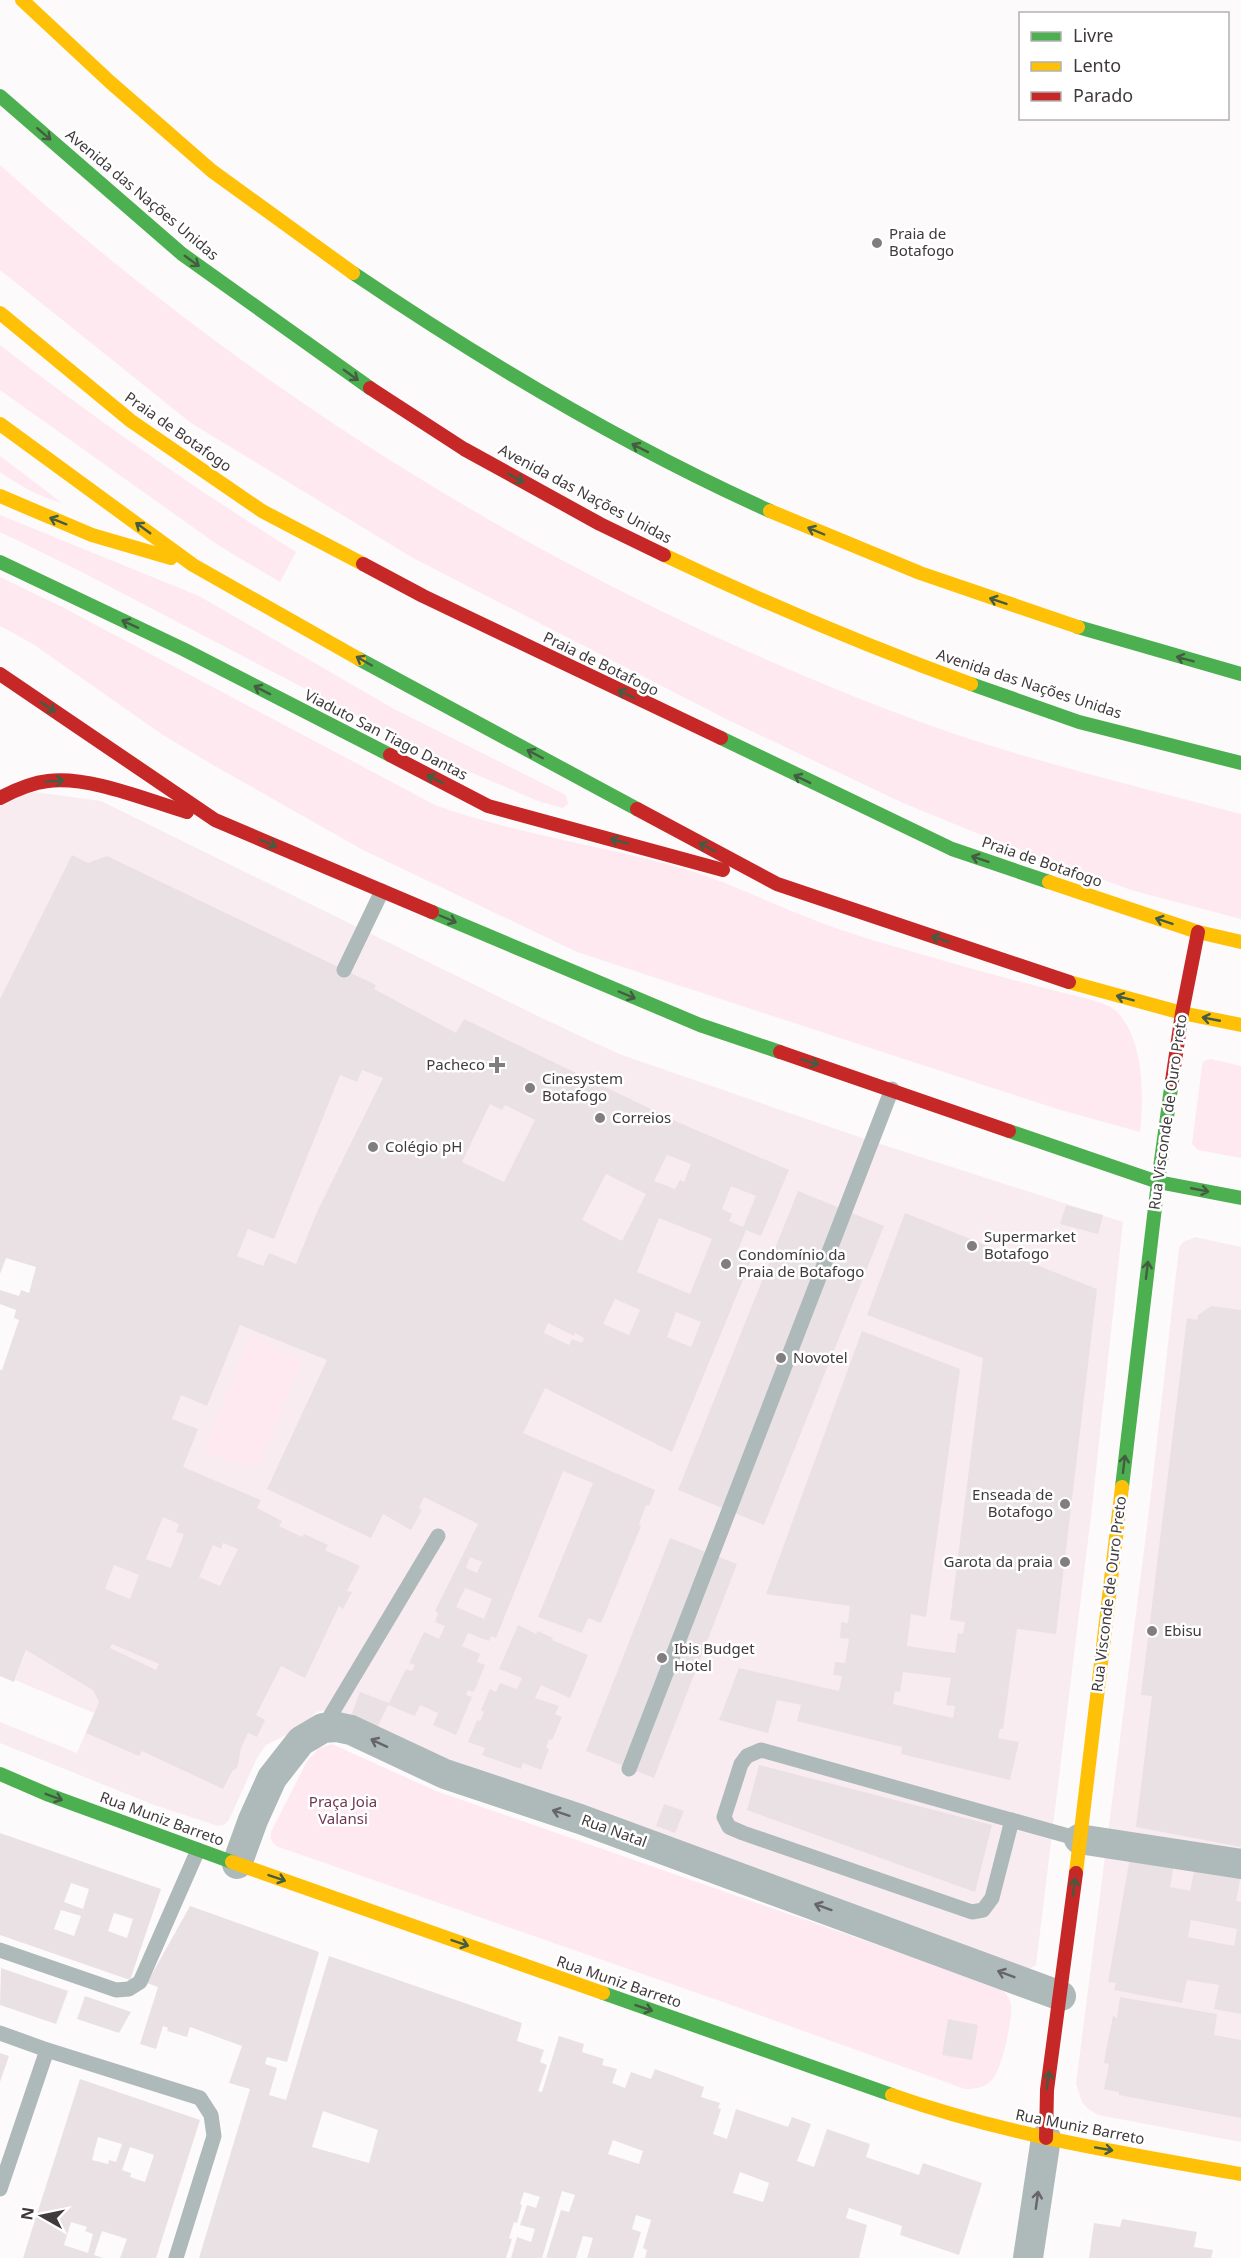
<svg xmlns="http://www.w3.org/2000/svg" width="1241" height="2258" viewBox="0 0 1241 2258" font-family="'Noto Sans',sans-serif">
  <rect width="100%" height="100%" fill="#fdfafb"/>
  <g fill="#f9ecf0">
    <polygon points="6,788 101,801 544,1019 619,1054 865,1139 1123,1222 1091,1516 1036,1965 1029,1969 450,1763 327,1710 316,1712 302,1727 266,1745 257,1758 229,1820 224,1825 218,1826 154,1805 0,1743 0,1722 77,1753 94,1713 15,1680 106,1443 189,1245 0,1184 0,806"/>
    <polygon points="1195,1237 1241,1247 1241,2142 1098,2115 1087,2108 1082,2102 1076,2084 1148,1519 1179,1248 1183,1242"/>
  </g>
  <g fill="#fee9f1">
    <path d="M0,165C270,409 585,598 926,724C1029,761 1136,786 1241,814V919L1131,890L979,834L903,803L726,719L413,558L191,423L0,270Z"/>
    <path d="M0,345C95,419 194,488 296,552L280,582L218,545L0,390Z"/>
    <path d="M0,456L62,503C38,496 20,486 0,472Z"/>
    <polygon points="0,515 199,596 394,709 566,795 568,804 563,808 538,801 440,759 78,570 0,532"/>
    <path d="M0,577L62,607L435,805C515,834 600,845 681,868C724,880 763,900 804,916C852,936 905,949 955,964C990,974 1025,983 1060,992C1075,996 1105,1001 1116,1011C1144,1038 1144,1096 1140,1132L1057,1109L577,952L363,850L213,765L163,735L33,644L0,626Z"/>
    <polygon points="1211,1059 1241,1066 1241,1158 1198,1150 1192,1144 1202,1066 1204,1061"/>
    <polygon points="250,1336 302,1360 258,1469 204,1452"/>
    <path d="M332,1744L436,1791L998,1987C1005,1992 1010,1997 1011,2006C1013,2019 1001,2073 991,2081C984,2088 975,2089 965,2089L723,2002L276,1846L271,1840V1832L307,1761L319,1748Z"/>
  </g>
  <g fill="#eae1e4" fill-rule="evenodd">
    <path d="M72,855L88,863L107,856L376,985L374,989L456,1033L464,1019L680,1123L789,1170L761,1236L746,1230L738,1250L753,1256L672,1452L545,1388L523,1433L655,1490L649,1506L646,1505L639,1524L641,1526L601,1623L588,1618L582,1633L538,1617L593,1483L563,1471L496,1638L491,1636L489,1641L468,1633L462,1646L480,1654L477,1662L485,1665L474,1692L468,1690L466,1695L472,1697L456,1735L433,1725L438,1713L420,1705L415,1716L388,1705L378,1726L351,1716L360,1692L389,1703L406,1669L412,1671L415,1665L409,1663L424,1632L439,1639L445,1626L435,1622L438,1613L435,1611L478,1524L424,1497L419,1508L422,1510L411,1530L383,1514L371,1538L267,1489L327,1360L240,1325L207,1406L181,1395L172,1419L198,1429L183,1467L261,1500L257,1508L282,1521L279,1526L302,1537L304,1534L328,1545L325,1550L360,1566L347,1591L352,1592L343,1609L339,1606L305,1678L281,1666L256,1715L265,1720L257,1737L248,1733L241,1748L238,1765L236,1769L233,1770L223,1789L142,1751L139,1756L86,1733L99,1702L93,1690L26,1650L14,1682L0,1676V1370H2L19,1320L14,1318L16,1310L0,1304V1290L19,1296L21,1290L29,1293L36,1267L6,1258L0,1274V999ZM362,1070L383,1078L317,1212L296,1264L269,1253L263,1266L237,1256L248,1229L274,1239L340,1075L357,1082ZM490,1104L502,1110L505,1105L535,1120L504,1182L462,1162ZM667,1155L691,1164L684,1182L680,1180L675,1189L654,1181ZM606,1174L646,1194L622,1241L582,1220ZM731,1186L756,1196L743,1227L729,1221L732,1214L722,1209ZM659,1218L712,1239L690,1294L637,1272ZM615,1299L640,1310L629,1335L603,1324ZM676,1312L701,1322L691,1347L667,1337ZM548,1323L574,1336L575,1333L584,1338L582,1343L572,1339L569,1345L544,1333ZM163,1517L179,1524L176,1532L184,1534L171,1568L146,1559ZM223,1543L238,1549L220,1586L199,1577L213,1545L221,1549ZM470,1557L482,1562L477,1573L466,1568ZM114,1565L139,1575L130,1599L105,1589ZM465,1588L492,1599L484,1619L456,1607ZM112,1644L159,1664L156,1670L110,1648Z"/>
    <polygon points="798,1191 884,1226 764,1525 678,1490"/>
    <polygon points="1066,1205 1103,1215 1098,1234 1060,1224"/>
    <path d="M905,1213L1097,1289L1056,1634L1017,1629L1003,1729H1000L998,1738L1019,1742L1010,1780L901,1754L902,1747L797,1721L801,1705L777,1700L768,1733L719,1720L739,1668L839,1691L842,1676L833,1675L835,1662L845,1663L849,1639L840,1638L841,1622L848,1623L850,1606L766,1594L862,1331L960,1369L926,1617L911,1614L907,1646L955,1653L958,1633L963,1634L965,1622L950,1620L983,1358L867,1315ZM903,1672L951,1678L946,1705L955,1706L953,1718L893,1704L895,1691L900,1692Z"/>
    <polygon points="1211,1306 1241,1310 1241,1847 1136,1827 1152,1696 1141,1695 1187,1318 1197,1320 1198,1315"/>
    <polygon points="670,1538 737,1564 654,1778 586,1751"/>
    <polygon points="518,1625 536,1634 538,1631 553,1638 552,1640 588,1655 570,1698 541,1685 535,1698 559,1706 555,1714 562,1717 552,1740 549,1739 546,1748 549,1749 541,1770 523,1763 521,1769 482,1755 485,1748 468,1742 477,1720 480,1721 484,1712 481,1710 490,1689 496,1692 500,1683 517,1689 522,1678 499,1669"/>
    <polygon points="759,1765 992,1825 975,1892 747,1810"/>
    <polygon points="664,1804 684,1811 675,1833 656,1826"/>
    <path d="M0,1833L161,1889L130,1980L0,1935ZM71,1883L89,1889L83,1909L64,1902ZM61,1910L81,1916L74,1936L54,1929ZM114,1913L133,1919L127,1938L108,1931Z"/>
    <path d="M1130,1857L1174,1864L1170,1887L1190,1891L1195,1867L1241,1875L1236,1901L1241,1902V2014L1214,2009L1219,1985L1187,1980L1182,2003L1114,1990L1116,1983L1108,1982ZM1191,1920L1237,1929L1234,1946L1188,1937Z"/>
    <path d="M190,1906L319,1952L287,2062L267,2057L265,2064L277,2068L269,2095L286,2100L329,1956L522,2023L517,2041L544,2050L540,2062L547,2065L538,2091L542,2092L559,2036L584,2044L582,2052L604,2059L602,2065L617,2069L612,2083L625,2088L631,2072L651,2079L655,2069L704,2087L701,2097L720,2103L718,2108L721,2109L713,2134L727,2139L736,2109L788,2127L792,2117L811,2124L797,2161L814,2167L827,2129L870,2144L866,2157L919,2175L923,2163L982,2183L959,2255L900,2235L902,2226L849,2208L846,2218L867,2225L859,2258H645L647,2250L643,2248L651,2220L636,2215L632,2229L641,2232L633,2258H587L593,2238L583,2236L576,2258H546L561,2210L569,2212L575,2195L562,2191L542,2258H511L517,2237L531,2242L535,2229L520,2225L527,2205L536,2208L540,2197L524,2192L520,2204L522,2205L517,2223L514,2222L509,2238L512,2239L506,2258H199L250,2089L229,2083L242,2046L190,2027L187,2037L167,2031L168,2028L163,2026L156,2049L140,2044L158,1987L147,1983ZM323,2111L378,2130L369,2163L312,2147ZM613,2140L643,2151L639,2164L608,2154ZM740,2172L769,2183L763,2202L733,2193Z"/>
    <polygon points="1,1968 68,1991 56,2024 0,2005"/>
    <polygon points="85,1996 131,2012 119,2033 77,2019"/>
    <polygon points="1120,1997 1217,2014 1214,2035 1241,2040 1241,2118 1119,2095 1119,2092 1104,2089 1109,2064 1104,2063 1106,2051 1113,2016 1117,2018"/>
    <polygon points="948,2019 978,2025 972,2060 942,2055"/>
    <polygon points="0,2053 9,2056 0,2082"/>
    <path d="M80,2079L200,2120L156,2258H120L127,2239L102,2231L94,2255L103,2258H23ZM98,2137L122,2144L116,2162L109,2160L108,2164L92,2160ZM130,2147L154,2155L145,2182L130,2177L131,2173L122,2170ZM71,2222L87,2227L85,2231L93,2234L88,2253L64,2245Z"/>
    <polygon points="1122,2219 1197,2232 1194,2247 1213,2250 1211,2258 1089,2258 1094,2223 1120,2227"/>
  </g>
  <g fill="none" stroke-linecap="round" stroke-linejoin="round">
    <g stroke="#aeb9b9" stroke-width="15">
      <polyline points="344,970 382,891"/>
      <polyline points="323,1728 438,1536"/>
      <polyline points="629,1769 892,1089"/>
      <polyline points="1012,1820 992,1898 983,1910 972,1912 743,1833 729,1827 724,1817 741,1764 747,1756 761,1750 1079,1839"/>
      <polyline points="0,1950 116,1990 129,1989 140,1982 198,1850"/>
      <polyline points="0,2033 47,2050 200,2098 211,2115 214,2136 176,2258"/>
      <polyline points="0,2189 47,2050"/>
    </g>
    <g stroke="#aeb9b9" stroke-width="30">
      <polyline points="1079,1839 1241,1864"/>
      <polyline points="237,1864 253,1820 272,1778 301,1741 323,1728 337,1727 351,1730 445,1774 580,1819 1061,1996"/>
      <polyline points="1028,2258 1046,2138"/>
    </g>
    <g stroke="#4caf50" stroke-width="14">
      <polyline points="0,96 182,254 370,388"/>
      <path d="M353,273C486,363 623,445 770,511"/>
      <polyline points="0,562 183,649 390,755"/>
      <polyline points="1078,627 1241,674"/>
      <polyline points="359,659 637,809"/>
      <polyline points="971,684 1079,722 1241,763"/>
      <polyline points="721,738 952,849 1049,882"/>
      <polyline points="432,912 700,1025 780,1052"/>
      <polyline points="1009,1131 1158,1182 1241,1198"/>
      <polyline points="1122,1487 1158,1182 1172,1081"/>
      <polyline points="0,1774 49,1795 232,1862"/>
      <polyline points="603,1993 892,2095"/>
    </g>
    <g stroke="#ffc107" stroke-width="14">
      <polyline points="22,0 110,82 212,171 353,273"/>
      <polyline points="0,313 131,421 262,511 363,564"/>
      <polyline points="0,424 193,565 359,659"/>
      <polyline points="0,496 92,535 171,558"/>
      <polyline points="770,511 920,573 1078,627"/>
      <path d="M664,555C765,603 866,646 971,684"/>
      <polyline points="1049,882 1198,932 1241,942"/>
      <polyline points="1069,982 1182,1013 1241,1025"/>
      <polyline points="232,1862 603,1993"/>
      <polyline points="1076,1873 1122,1487"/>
      <path d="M892,2095C1005,2135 1123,2153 1241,2174"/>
    </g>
    <g stroke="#c62828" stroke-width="14">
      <polyline points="370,388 464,449 600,524 664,555"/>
      <polyline points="363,564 423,596 721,738"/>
      <polyline points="0,674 215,820 432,912"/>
      <polyline points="390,755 488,806 723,870"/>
      <path d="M0,798C15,790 30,783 48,781C91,776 146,800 187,812"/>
      <polyline points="637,809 777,884 1069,982"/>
      <polyline points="780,1052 1009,1131"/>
      <polyline points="1172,1081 1182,1013 1198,932"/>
      <polyline points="1046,2138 1047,2090 1076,1873"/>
    </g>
  </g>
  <defs><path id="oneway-shaft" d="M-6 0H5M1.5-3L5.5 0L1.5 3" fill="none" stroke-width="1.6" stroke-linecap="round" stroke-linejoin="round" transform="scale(1.5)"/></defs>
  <g stroke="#445d42">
    <use href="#oneway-shaft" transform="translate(44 134) rotate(41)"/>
    <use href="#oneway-shaft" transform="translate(192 261) rotate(36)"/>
    <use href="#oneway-shaft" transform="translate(351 375) rotate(36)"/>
    <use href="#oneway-shaft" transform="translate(640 448) rotate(-153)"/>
    <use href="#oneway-shaft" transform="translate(516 478) rotate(29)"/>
    <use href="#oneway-shaft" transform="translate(58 521) rotate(-158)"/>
    <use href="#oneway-shaft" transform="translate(143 528) rotate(-144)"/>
    <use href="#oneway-shaft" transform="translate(816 531) rotate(-157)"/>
    <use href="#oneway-shaft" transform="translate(998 601) rotate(-161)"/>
    <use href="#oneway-shaft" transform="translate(130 624) rotate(-155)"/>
    <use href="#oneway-shaft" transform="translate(1185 659) rotate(-165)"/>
    <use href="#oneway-shaft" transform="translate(364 661) rotate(-150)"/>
    <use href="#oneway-shaft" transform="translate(262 690) rotate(-153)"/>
    <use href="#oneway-shaft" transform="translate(626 694) rotate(-154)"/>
    <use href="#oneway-shaft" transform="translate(48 707) rotate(34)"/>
    <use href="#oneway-shaft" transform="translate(535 754) rotate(-152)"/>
    <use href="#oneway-shaft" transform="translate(435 779) rotate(-153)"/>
    <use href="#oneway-shaft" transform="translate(802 779) rotate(-154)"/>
    <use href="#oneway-shaft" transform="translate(55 781) rotate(-4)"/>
    <use href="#oneway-shaft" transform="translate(619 841) rotate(-165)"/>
    <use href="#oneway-shaft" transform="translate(268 843) rotate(23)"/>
    <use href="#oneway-shaft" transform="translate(707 847) rotate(-152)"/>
    <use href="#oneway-shaft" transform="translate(980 859) rotate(-161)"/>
    <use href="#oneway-shaft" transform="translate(448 919) rotate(23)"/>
    <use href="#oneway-shaft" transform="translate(1164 921) rotate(-161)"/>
    <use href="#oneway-shaft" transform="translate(940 939) rotate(-161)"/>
    <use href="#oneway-shaft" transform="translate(627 995) rotate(23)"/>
    <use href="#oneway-shaft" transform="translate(1125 998) rotate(-165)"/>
    <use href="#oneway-shaft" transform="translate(1211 1019) rotate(-169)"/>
    <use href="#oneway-shaft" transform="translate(810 1062) rotate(18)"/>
    <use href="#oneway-shaft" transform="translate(1200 1190) rotate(11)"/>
    <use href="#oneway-shaft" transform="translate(1147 1270) rotate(-83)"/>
    <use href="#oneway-shaft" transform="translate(1124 1464) rotate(-83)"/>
    <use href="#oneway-shaft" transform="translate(54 1797) rotate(21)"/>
    <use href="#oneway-shaft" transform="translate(277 1878) rotate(19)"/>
    <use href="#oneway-shaft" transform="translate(1074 1887) rotate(-83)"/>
    <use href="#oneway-shaft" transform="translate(460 1943) rotate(19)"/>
    <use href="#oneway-shaft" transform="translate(644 2008) rotate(19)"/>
    <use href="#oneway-shaft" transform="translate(1048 2080) rotate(-81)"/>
    <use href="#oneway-shaft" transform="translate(1104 2149) rotate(10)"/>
  </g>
  <g stroke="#666668">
    <use href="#oneway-shaft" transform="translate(379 1743) rotate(-155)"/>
    <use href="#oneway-shaft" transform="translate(561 1813) rotate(-162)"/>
    <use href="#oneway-shaft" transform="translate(823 1907) rotate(-160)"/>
    <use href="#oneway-shaft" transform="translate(1006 1974) rotate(-159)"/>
    <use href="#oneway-shaft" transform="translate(1037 2200) rotate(-82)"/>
  </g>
  <g fill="#827d7f" stroke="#fff" stroke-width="2">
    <circle cx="877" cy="243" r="6"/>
    <path d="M494 1056h6v6h6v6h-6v6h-6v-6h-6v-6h6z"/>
    <circle cx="530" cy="1088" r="6"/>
    <circle cx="600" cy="1118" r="6"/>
    <circle cx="373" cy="1147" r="6"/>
    <circle cx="972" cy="1246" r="6"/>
    <circle cx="726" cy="1264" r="6"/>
    <circle cx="781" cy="1358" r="6"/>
    <circle cx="1065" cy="1504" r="6"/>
    <circle cx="1065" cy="1562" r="6"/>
    <circle cx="1152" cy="1631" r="6"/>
    <circle cx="662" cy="1658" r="6"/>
  </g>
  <g text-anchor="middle" stroke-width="5" stroke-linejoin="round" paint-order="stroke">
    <g font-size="15" fill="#403a3c" stroke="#fff">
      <text transform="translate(142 195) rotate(40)" y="5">Avenida das Nações Unidas</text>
      <text transform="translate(178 432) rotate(35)" y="5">Praia de Botafogo</text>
      <text transform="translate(585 494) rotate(28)" y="5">Avenida das Nações Unidas</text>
      <text transform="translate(601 664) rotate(26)" y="5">Praia de Botafogo</text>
      <text transform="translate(1029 684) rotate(18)" y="5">Avenida das Nações Unidas</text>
      <text transform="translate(386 735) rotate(27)" y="5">Viaduto San Tiago Dantas</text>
      <text transform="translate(1042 862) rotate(19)" y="5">Praia de Botafogo</text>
      <text transform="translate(1168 1112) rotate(-82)" y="5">Rua Visconde de Ouro Preto</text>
      <text transform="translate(1109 1594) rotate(-83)" y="5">Rua Visconde de Ouro Preto</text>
      <text transform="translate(162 1819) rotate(20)" y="5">Rua Muniz Barreto</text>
      <text transform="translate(614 1831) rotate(20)" y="5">Rua Natal</text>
      <text transform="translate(619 1982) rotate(19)" y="5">Rua Muniz Barreto</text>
      <text transform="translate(1080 2127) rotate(11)" y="5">Rua Muniz Barreto</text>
    </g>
    <g font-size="15" fill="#403a3c" stroke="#fff" text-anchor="start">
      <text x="889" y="239">Praia de<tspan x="889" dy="17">Botafogo</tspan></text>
      <text x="485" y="1070" text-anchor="end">Pacheco</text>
      <text x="542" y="1084">Cinesystem<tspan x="542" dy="17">Botafogo</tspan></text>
      <text x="612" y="1123">Correios</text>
      <text x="385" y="1152">Colégio pH</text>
      <text x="984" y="1242">Supermarket<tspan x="984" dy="17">Botafogo</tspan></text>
      <text x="738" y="1260">Condomínio da<tspan x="738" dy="17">Praia de Botafogo</tspan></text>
      <text x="793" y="1363">Novotel</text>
      <text x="1053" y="1500" text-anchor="end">Enseada de<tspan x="1053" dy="17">Botafogo</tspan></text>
      <text x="1053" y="1567" text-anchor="end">Garota da praia</text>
      <text x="1164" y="1636">Ebisu</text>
      <text x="674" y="1654">Ibis Budget<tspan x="674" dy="17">Hotel</tspan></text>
    </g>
    <g font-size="15" fill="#703951" stroke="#fff">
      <text x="343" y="1807">Praça Joia<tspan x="343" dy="17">Valansi</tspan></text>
    </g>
  </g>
  <rect x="1019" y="12" width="210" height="108" fill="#ffffff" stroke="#b3b0b1" stroke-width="1.5"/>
  <rect x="1031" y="32" width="30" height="9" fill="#4caf50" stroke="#b3b0b1" stroke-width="1.5"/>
  <text x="1073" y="42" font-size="18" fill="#403a3c">Livre</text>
  <rect x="1031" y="62" width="30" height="9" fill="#ffc107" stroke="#b3b0b1" stroke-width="1.5"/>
  <text x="1073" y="72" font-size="18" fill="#403a3c">Lento</text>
  <rect x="1031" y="92" width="30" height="9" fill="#c62828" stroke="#b3b0b1" stroke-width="1.5"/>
  <text x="1073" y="102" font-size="18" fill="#403a3c">Parado</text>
  <g transform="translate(42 2216) rotate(279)" stroke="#ffffff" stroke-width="4.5" paint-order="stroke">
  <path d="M0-4.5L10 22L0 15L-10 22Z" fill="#403a3c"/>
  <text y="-9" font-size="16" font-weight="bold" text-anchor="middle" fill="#403a3c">N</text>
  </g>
</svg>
